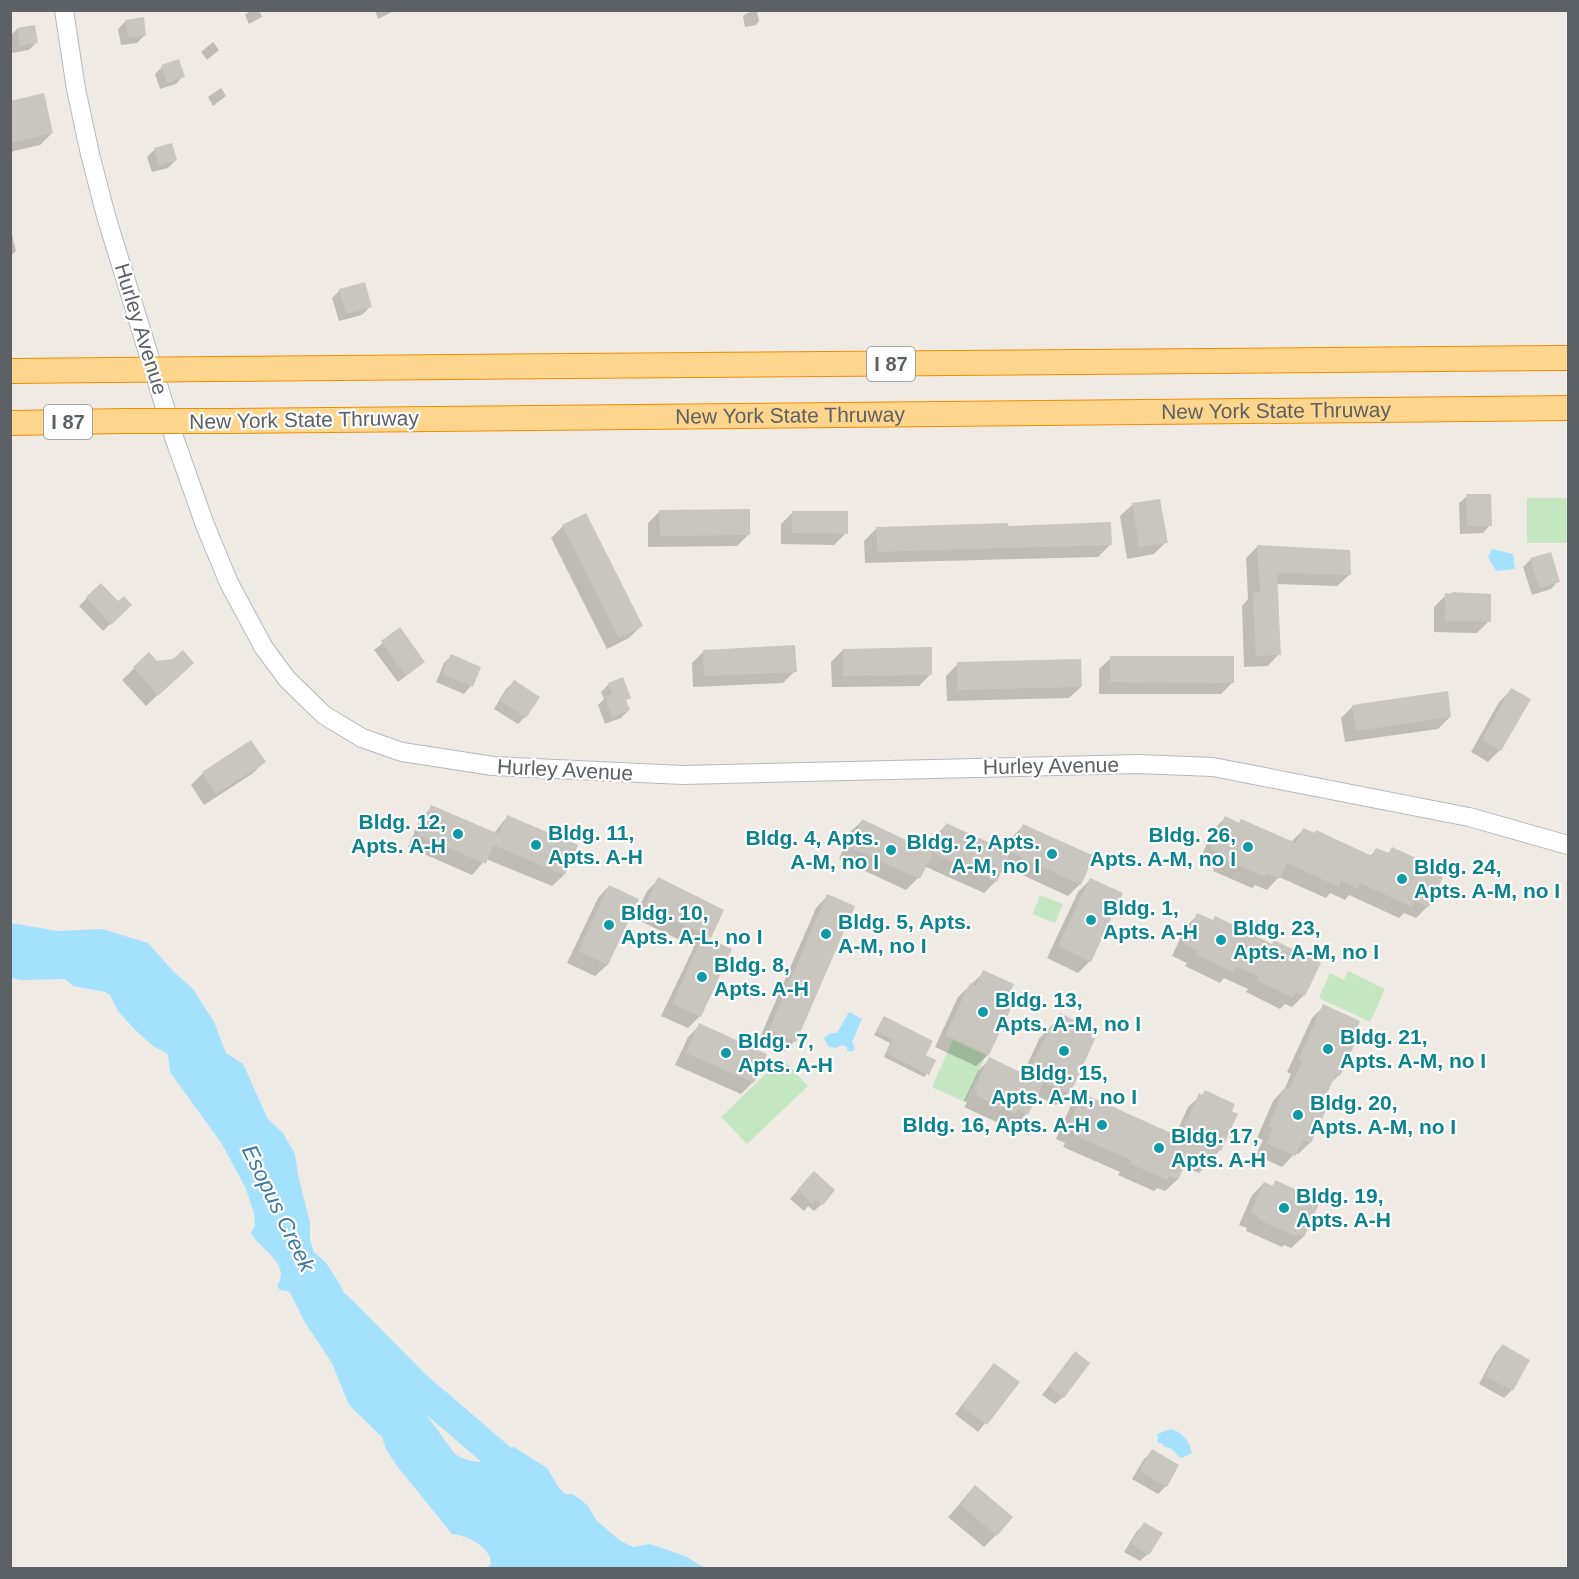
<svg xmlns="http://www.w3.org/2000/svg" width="1579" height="1579" viewBox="0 0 1579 1579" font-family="Helvetica,sans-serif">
  <rect width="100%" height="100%" fill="#efebe4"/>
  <g fill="#c4e6c0">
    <rect x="1527" y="498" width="41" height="45"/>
    <polygon points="1040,895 1063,904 1055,923 1033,914"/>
    <polygon points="1348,971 1385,989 1370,1022 1319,998 1330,973 1344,980"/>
    <polygon points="953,1040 986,1055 965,1102 932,1087"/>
    <polygon points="782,1058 808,1086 747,1144 721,1117"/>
  </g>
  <g fill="#a3e1ff">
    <polygon points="1492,549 1513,554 1515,569 1496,571 1488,557"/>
    <path d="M11,923L58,931L102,929L148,943L173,971L193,989L214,1022L226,1053L243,1064L268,1119L283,1133L295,1154L298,1175L310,1223V1240L314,1252L326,1263L338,1281L371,1347L409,1391L455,1454C466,1461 481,1465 493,1459C501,1455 505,1448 514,1447L547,1468L559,1488L565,1494H572L580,1499L588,1506L596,1520L619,1540L633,1547L650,1544L685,1556L705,1568H487L491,1564C491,1547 467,1535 452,1534L397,1466L386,1449L382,1437L349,1405L332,1363L304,1321L291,1294L288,1291L280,1290L277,1286C292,1263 259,1249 251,1233L255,1225L254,1213L246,1189L222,1144L170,1072L168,1054L153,1046L136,1031L118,1011L110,995L105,992L73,986L65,979L21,980L11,978Z"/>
    <polygon points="849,1012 862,1019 852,1042 855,1050 850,1052 847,1050 847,1047 842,1045 836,1048 829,1047 824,1038 831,1033 837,1033"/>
    <path d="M1171,1429C1183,1432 1189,1441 1192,1453L1182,1458L1179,1457L1171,1448L1165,1447L1161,1443H1158L1157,1434Z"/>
  </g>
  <g fill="#0003">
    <polygon points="251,10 259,10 262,17 249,24 245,15"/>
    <polygon points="375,10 396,10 378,19"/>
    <polygon points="757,11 759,21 756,25 745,27 743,16 747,13"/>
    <polygon points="126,21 145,35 137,43 121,45 118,29"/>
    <polygon points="17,29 36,43 29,50 12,53 10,36"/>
    <polygon points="213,42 219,50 207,60 201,52"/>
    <polygon points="162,67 183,76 176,84 160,89 155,74"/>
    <polygon points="221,88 226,96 213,106 208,97"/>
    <polygon points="10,102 52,133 40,145 14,151 10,154"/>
    <polygon points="155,149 176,160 168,168 152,172 147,157"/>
    <polygon points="12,235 16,251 10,256 10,236"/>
    <polygon points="340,290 370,307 362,315 339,321 332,298"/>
    <polygon points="1467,496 1490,525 1483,533 1460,534 1459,503"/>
    <polygon points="1132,505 1166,542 1154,554 1127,559 1120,516"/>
    <polygon points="660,511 749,534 737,546 648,547 648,523"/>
    <polygon points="793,512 846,533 834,545 781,544 781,524"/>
    <polygon points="563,526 641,626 629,638 607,649 551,538"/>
    <polygon points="876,529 1110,545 1098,557 865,563 864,541"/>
    <polygon points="1258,546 1349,575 1337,586 1276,584 1279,654 1268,666 1244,667 1242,606 1248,599 1246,558"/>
    <polygon points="1531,559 1558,581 1551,589 1532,595 1523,567"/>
    <polygon points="100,585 118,603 130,605 103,631 79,606"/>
    <polygon points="1452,593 1489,621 1477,633 1434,632 1434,607 1446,595"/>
    <polygon points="400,629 423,662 398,682 374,650"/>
    <polygon points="843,650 931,674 919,686 832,687 831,662"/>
    <polygon points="704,651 795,671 783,683 693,687 692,663"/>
    <polygon points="149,654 156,662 180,674 146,706 122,680"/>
    <polygon points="451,656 471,686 464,694 436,682 444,663"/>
    <polygon points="1111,658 1233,682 1221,694 1099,694 1099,669"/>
    <polygon points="958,664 1081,687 1069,698 947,701 946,676"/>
    <polygon points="514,682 525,717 518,724 494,709 506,689"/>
    <polygon points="609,684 629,697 625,701 629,710 621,718 605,724 598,705 604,699 601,692"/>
    <polygon points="1511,690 1500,750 1488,762 1471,752 1499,702"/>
    <polygon points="1353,706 1450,717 1438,729 1345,742 1341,718"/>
    <polygon points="264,762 252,774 204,805 191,785 203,773"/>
    <polygon points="432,807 494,833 507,817 564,875 552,886 486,859 472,875 408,847 420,819"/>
    <polygon points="1225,818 1238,824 1241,820 1291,842 1303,830 1370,856 1377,849 1387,854 1392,849 1426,871 1428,906 1416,918 1404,913 1399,918 1349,895 1345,900 1330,893 1326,898 1279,877 1267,890 1255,885 1252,888 1213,871 1214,868 1199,861 1213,830"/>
    <polygon points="862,821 928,852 934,837 946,825 1005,852 1011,838 1023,826 1080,884 1068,896 1003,866 996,881 984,893 924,866 918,878 906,890 839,859 850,832"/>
    <polygon points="659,879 723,910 707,940 730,950 699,1017 688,1028 661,1016 694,947 634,918 647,891"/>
    <polygon points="1090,880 1090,961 1078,973 1047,958 1078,892"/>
    <polygon points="609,886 637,900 607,965 595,976 567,963 598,898"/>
    <polygon points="827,896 795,1041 783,1053 758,1042 816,908"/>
    <polygon points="1198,915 1304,995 1292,1007 1285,1004 1280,1009 1246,992 1248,989 1224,978 1220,983 1185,966 1187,963 1172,956 1186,926"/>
    <polygon points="984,972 1005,999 988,1055 976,1066 935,1047 958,997"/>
    <polygon points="1324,1006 1339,1075 1330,1084 1321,1103 1327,1105 1310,1143 1298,1154 1295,1153 1282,1167 1256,1155 1263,1140 1257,1138 1273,1101 1285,1088 1291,1074 1287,1072 1312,1018"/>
    <polygon points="1061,1015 1068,1093 1056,1105 1036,1095 1026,1114 1015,1126 1006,1122 1003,1125 964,1107 967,1102 964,1101 978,1071 990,1059 1023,1074 1039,1039"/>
    <polygon points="884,1018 924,1056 927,1074 924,1077 884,1057 890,1043 874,1035"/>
    <polygon points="700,1025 753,1082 741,1094 675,1065 688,1037"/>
    <polygon points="1205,1092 1219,1151 1199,1173 1183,1166 1177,1180 1165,1191 1157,1188 1154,1191 1118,1175 1120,1172 1063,1147 1065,1143 1056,1139 1070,1107 1082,1095 1175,1136 1188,1107"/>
    <polygon points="806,1181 822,1204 814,1211 808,1206 804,1211 790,1199"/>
    <polygon points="1276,1182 1303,1237 1291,1248 1284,1245 1282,1247 1246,1231 1247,1228 1239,1225 1252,1195 1264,1183 1271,1187"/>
    <polygon points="1502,1346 1512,1390 1504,1398 1479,1384 1495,1354"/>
    <polygon points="1068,1361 1063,1397 1055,1404 1042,1395"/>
    <polygon points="994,1365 1017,1383 978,1432 955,1414"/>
    <polygon points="1152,1451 1166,1486 1158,1494 1132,1479 1144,1459"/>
    <polygon points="975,1487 996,1535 984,1547 948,1517"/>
    <polygon points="1145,1523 1148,1554 1140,1561 1124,1552 1137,1531"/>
  </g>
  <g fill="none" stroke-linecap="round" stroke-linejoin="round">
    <polyline stroke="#a3e1ff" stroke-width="30" points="338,1307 416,1386 528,1482"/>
  </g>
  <g fill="#c9c6c0">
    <polygon points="144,17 146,35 128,38 125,20"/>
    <polygon points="35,25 38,43 20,46 17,28"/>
    <polygon points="179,59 185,77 167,83 161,65"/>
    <polygon points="44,93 53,133 10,143 10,101"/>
    <polygon points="172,143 177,160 159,166 154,148"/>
    <polygon points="365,282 372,307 346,314 339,289"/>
    <polygon points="1466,494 1491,494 1492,526 1467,526"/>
    <polygon points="1160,499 1168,543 1139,547 1132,503"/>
    <polygon points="750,509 750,535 660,536 659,510"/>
    <polygon points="792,511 848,511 848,534 792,533"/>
    <polygon points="586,513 643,626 619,638 562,525"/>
    <polygon points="1111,522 1112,545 877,552 876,527 1008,523 1008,526"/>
    <polygon points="1257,545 1350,550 1351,575 1277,573 1281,655 1256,656 1253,593 1260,592"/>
    <polygon points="1551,552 1560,582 1539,588 1530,558"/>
    <polygon points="101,583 118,601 124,596 132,605 111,625 86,597"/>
    <polygon points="1452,592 1491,594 1491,622 1445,621 1445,593 1452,594"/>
    <polygon points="400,627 425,662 406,676 381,641"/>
    <polygon points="795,645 797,672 704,676 703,650"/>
    <polygon points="932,647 932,675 843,676 843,649"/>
    <polygon points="183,650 194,663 158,696 133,667 149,652 157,661 173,659"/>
    <polygon points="451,654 481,667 473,687 442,674"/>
    <polygon points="1110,656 1234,656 1234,683 1110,682"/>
    <polygon points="1081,659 1082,687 958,690 957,662"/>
    <polygon points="623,677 631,698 626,700 630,710 612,717 605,696 612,694 608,683"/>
    <polygon points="514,680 540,697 526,718 500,701"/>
    <polygon points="1511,688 1531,699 1501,751 1482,740"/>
    <polygon points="1448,691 1451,717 1356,731 1352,705"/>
    <polygon points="251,740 266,762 216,794 202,772"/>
    <polygon points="431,805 499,834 507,815 578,845 565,875 493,845 486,864 419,835"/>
    <polygon points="1225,816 1239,823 1241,819 1296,843 1303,828 1315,833 1316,830 1372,856 1376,848 1389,853 1392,847 1431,865 1428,871 1443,877 1429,907 1415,901 1412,907 1360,883 1358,889 1341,881 1339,887 1287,863 1280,879 1267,873 1265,877 1224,859 1225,856 1210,849"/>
    <polygon points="862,819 933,853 920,879 849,847"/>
    <polygon points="946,823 1010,852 997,882 933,853"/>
    <polygon points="1023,824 1094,856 1081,885 1010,852"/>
    <polygon points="658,877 724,910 711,938 645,906"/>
    <polygon points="1090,878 1123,893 1091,962 1058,946"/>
    <polygon points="609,885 639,899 608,965 578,951"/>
    <polygon points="827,894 855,906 796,1042 769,1030"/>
    <polygon points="1197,913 1213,920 1215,916 1272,944 1274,940 1321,963 1305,996 1296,992 1293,998 1257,980 1259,977 1236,966 1233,972 1196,954 1198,951 1183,943"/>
    <polygon points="703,936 732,949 701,1017 672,1004"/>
    <polygon points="983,970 1014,984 1007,999 1014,1002 989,1055 945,1035 970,983 976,986"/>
    <polygon points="1323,1004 1360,1021 1354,1036 1358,1037 1340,1076 1336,1074 1323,1102 1329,1104 1311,1143 1303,1140 1295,1156 1267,1143 1273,1128 1268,1126 1285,1088 1289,1090 1296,1074 1302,1062 1298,1060"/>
    <polygon points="1060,1013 1094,1030 1091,1037 1095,1039 1070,1094 1044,1082 1028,1115 1018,1110 1016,1114 975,1095 978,1090 974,1089 989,1057 1027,1075 1051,1025 1054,1027"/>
    <polygon points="884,1016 933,1041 926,1055 936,1060 929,1075 886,1053 893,1040 876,1031"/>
    <polygon points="699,1023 767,1054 754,1083 686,1053"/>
    <polygon points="1205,1090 1235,1104 1232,1111 1238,1114 1221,1151 1217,1150 1212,1162 1191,1152 1178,1180 1169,1176 1167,1180 1129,1163 1131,1160 1074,1135 1076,1131 1067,1127 1082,1093 1180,1137 1199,1093 1202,1095"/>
    <polygon points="814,1171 835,1190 823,1205 817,1199 812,1204 797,1190"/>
    <polygon points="1275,1180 1317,1199 1315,1202 1319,1204 1304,1237 1296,1234 1295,1236 1257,1219 1258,1216 1250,1213 1264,1182 1273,1186"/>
    <polygon points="1502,1344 1530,1360 1513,1391 1485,1376"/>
    <polygon points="1075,1351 1090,1363 1064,1398 1049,1387"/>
    <polygon points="994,1363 1020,1382 987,1425 961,1406"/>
    <polygon points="1152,1449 1179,1465 1167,1487 1139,1471"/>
    <polygon points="975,1485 1013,1517 997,1536 959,1504"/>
    <polygon points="1144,1522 1163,1533 1149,1555 1131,1544"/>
  </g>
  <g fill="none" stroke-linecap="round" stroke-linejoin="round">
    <g stroke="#b5b9be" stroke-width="20">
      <polyline id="secondary" points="64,10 76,89 90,154 106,216 175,440 205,525 229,583 264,648 287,679 324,715 362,738 402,752 493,766 683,775 1138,764 1213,767 1469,817 1568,845"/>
    </g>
    <g stroke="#f28d00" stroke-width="26">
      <g id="highway">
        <polyline points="214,369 1568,358"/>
        <polyline points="10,371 111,370"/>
        <path id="s1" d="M229,421L1568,408"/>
        <polyline points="10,423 126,421"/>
      </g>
    </g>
    <use href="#secondary" stroke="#fff" stroke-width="18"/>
    <use href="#highway" stroke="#fed58c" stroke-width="24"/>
    <g stroke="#f28d00" stroke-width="26" stroke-linecap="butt">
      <g id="highway-bridge">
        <polyline points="111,370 214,369"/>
        <polyline points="126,421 229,421"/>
      </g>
    </g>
    <use href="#highway-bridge" stroke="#fed58c" stroke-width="24"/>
  </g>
  <g fill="#0f9aa8" stroke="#fff" stroke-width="2">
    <circle cx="458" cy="834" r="6"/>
    <circle cx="536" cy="845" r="6"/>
    <circle cx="1248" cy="847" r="6"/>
    <circle cx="891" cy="850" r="6"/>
    <circle cx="1052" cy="854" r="6"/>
    <circle cx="1402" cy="879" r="6"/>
    <circle cx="1091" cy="920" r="6"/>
    <circle cx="609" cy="925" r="6"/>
    <circle cx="826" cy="934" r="6"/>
    <circle cx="1221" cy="940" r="6"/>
    <circle cx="702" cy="977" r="6"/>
    <circle cx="983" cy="1012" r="6"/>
    <circle cx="1328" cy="1049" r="6"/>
    <circle cx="1064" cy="1051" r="6"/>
    <circle cx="726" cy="1053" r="6"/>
    <circle cx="1298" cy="1115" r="6"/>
    <circle cx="1102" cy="1125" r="6"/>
    <circle cx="1159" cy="1148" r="6"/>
    <circle cx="1284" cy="1208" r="6"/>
  </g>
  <g text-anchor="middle" stroke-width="4.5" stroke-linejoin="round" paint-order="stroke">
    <g fill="#fff" stroke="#8d9093" stroke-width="1.5">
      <rect x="867" y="347" width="48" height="34" rx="4.5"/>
      <rect x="44" y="405" width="48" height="34" rx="4.5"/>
    </g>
    <g font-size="20" font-weight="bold" fill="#5c6165">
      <text x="891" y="371">I 87</text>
      <text x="68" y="429">I 87</text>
    </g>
    <g font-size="21" fill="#5c6165" stroke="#fff">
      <text transform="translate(141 329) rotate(73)" y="7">Hurley Avenue</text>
      <text dy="7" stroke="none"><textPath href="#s1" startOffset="1047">New York State Thruway</textPath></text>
      <text dy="7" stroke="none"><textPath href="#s1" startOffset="561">New York State Thruway</textPath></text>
      <text transform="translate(304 420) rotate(-1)" y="7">New York State Thruway</text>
      <text transform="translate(1051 766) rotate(-1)" y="7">Hurley Avenue</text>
      <text transform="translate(565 770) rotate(3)" y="7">Hurley Avenue</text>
    </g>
    <g font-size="21" font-weight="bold" fill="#0d838f" stroke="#fff" text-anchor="start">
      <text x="446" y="829" text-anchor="end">Bldg. 12,<tspan x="446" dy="24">Apts. A-H</tspan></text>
      <text x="548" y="840">Bldg. 11,<tspan x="548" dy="24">Apts. A-H</tspan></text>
      <text x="1236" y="842" text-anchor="end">Bldg. 26,<tspan x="1236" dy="24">Apts. A-M, no I</tspan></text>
      <text x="879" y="845" text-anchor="end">Bldg. 4, Apts.<tspan x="879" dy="24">A-M, no I</tspan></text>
      <text x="1040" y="849" text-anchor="end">Bldg. 2, Apts.<tspan x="1040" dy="24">A-M, no I</tspan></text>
      <text x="1414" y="874">Bldg. 24,<tspan x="1414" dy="24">Apts. A-M, no I</tspan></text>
      <text x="1103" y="915">Bldg. 1,<tspan x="1103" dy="24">Apts. A-H</tspan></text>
      <text x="621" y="920">Bldg. 10,<tspan x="621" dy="24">Apts. A-L, no I</tspan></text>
      <text x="838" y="929">Bldg. 5, Apts.<tspan x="838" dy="24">A-M, no I</tspan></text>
      <text x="1233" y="935">Bldg. 23,<tspan x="1233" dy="24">Apts. A-M, no I</tspan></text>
      <text x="714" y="972">Bldg. 8,<tspan x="714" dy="24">Apts. A-H</tspan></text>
      <text x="995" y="1007">Bldg. 13,<tspan x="995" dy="24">Apts. A-M, no I</tspan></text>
      <text x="1340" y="1044">Bldg. 21,<tspan x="1340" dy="24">Apts. A-M, no I</tspan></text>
      <text x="738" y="1048">Bldg. 7,<tspan x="738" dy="24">Apts. A-H</tspan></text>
      <text x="1064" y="1080" text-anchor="middle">Bldg. 15,<tspan x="1064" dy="24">Apts. A-M, no I</tspan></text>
      <text x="1310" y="1110">Bldg. 20,<tspan x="1310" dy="24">Apts. A-M, no I</tspan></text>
      <text x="1090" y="1132" text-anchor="end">Bldg. 16, Apts. A-H</text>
      <text x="1171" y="1143">Bldg. 17,<tspan x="1171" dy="24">Apts. A-H</tspan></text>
      <text x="1296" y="1203">Bldg. 19,<tspan x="1296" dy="24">Apts. A-H</tspan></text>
    </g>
    <g font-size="22" font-style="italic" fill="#3a77a0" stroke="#fff">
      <text transform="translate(279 1208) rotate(64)" y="8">Esopus Creek</text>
    </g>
  </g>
  <rect width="1579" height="1579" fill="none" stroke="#5c6165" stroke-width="24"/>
</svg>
